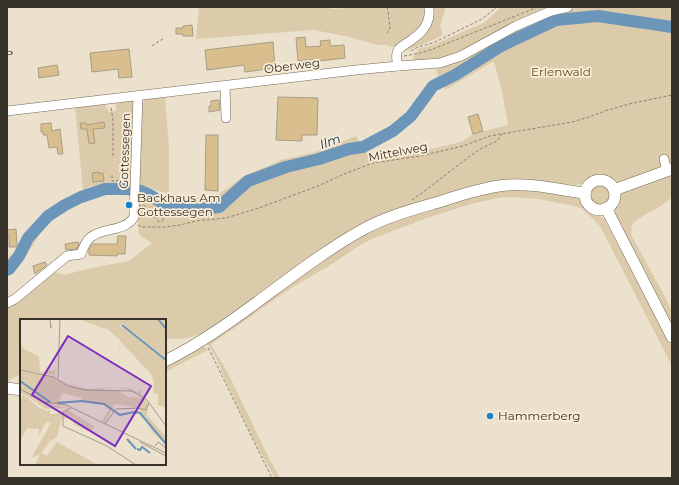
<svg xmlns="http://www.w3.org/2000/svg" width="679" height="485" viewBox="0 0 679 485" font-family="Montserrat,sans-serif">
  <rect width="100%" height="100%" fill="#ece1cc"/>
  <g fill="#dccbab">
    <polygon points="199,7 330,7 331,9 364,7 426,7 425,22 419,32 395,47 385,45 378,45 345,36 314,30 196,39"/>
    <path d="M431,7H446L440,25L443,35C430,42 417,46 404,52V48L416,40Z"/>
    <polygon points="501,7 556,7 450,57 435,60 411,62 418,49 433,45 483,23 490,18"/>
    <path d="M581,7H672V164L630,179L618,182L610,180L602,176H594L582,184L576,185L515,180L372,220L210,329C195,338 182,340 165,338V320H21V374L11,379L7,384V307L52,271L64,275L91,268L129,261L152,243L139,235L138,219L139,195V188L169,197L214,198L244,176L281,160L316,152L356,136L369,156L375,160L418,152L461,142L473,134L508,125L502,92L494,61L445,90L438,77L436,68L552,14Z"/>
    <polygon points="165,97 169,148 169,194 138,184 141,105 145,99"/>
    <path d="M134,100L132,176L130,177L126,178V184C111,183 96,183 83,190L75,107L105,105L109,112L116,111V103Z"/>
    <path d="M672,173V197C661,209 644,213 632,224L631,235L664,295L672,312V328L616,219C615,212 613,204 618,198C627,186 657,178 672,173Z"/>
    <circle cx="600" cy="195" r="11"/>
    <path d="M527,189C545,190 564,191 580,200C584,202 586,208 591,211C595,214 600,215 604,219L672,347V366L600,226L591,217L581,208L574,206L538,199L511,197L498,198L471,204L427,218L374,238L357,247L329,266L291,288L213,343L211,345L227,371L269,458L280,478H275C257,449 243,418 229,388C222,373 217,356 207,344L208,341L355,239L384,224L485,193L498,190Z"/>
    <polygon points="43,229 22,262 7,274 7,260 28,235"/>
    <polygon points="200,347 205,347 208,350 165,372 165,365"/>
  </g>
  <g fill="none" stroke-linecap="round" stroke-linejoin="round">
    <polyline stroke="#6b95b9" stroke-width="12" points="7,270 9,269 19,256 28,238 48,216 65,205 81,197 105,189 127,189 141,191 150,195 168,207 194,210 219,207 248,181 286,167 319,159 349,149 363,147 393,131 411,116 433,86 455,75 501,46 556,20 598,16 672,27"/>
  </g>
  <g fill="#dabf8e" stroke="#a79c88">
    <polygon points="192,25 193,36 183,36 183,34 176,34 176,28 183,28 183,26"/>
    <polygon points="305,37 306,47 321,46 320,41 330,40 330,46 344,45 345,58 319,61 319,59 298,61 296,38"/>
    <polygon points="273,42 275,68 245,72 244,65 207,70 205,50"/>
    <polygon points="129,49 132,77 119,78 118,69 92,72 90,53"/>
    <polygon points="57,65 59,75 39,78 38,68"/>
    <polygon points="278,97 318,98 317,135 302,135 302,141 276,140"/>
    <polygon points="219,100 220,110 209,112 209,106 211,106 211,101"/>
    <polygon points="478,114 483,131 473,134 468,117"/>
    <polygon points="104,122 105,128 93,129 95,143 89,144 87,129 81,129 80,123 86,123 86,125"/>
    <polygon points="51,123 52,131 60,129 63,154 58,154 57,147 49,148 47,135 43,135 43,132 41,132 41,124"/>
    <polygon points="206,135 218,135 218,191 205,190"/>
    <polygon points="99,172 99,174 103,173 104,181 93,182 92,173"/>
    <polygon points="16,229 17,247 9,247 9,235 7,235 7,230"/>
    <polygon points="118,236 126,236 125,254 117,254 117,256 89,255 89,249 93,244 117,244"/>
    <polygon points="78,242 79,244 77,249 66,250 65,244"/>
    <polygon points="45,262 47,265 35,274 33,266"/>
  </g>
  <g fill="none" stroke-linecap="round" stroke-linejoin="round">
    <g stroke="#726855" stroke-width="10">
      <g id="minor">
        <path d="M398,66C397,61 395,55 398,50C400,47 404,45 407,43C421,34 431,25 429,7"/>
        <polyline points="225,86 226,118"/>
        <polyline points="7,111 356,70 398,66 440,63 461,56 516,26 551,11 568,7"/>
        <polyline points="664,159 667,171"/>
        <path d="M7,303L15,299L67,256L81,254C83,248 86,241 91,237C104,227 125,232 134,217L138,96"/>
      </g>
    </g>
    <g stroke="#726855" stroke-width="12">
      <g id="major">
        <circle cx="600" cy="195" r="15"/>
        <polyline points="614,190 672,169"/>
        <polyline points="606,208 672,337"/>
        <path d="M165,361C236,326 294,268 362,230C387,216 415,209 442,201C463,194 485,187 507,185C534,183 559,190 585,193"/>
        <polyline points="7,388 21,390"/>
      </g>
    </g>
    <g stroke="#898274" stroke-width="1" stroke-dasharray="3 2" stroke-linecap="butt">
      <polyline points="387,7 388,10 390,28 387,33"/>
      <polyline points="152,46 164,38"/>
      <polyline points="411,51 418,47 433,43 482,19 497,7"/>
      <polyline points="404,56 420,53 433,49 538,7"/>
      <polyline points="111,108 113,120 113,158"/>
      <polyline points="112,175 112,181 126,180"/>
      <polyline points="412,200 426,190 470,156 482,148 497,141 502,134"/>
      <rect x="138" y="206" width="7" height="11"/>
      <polyline points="145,211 156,218"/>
      <circle cx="160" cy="219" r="3"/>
      <polyline points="138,225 142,227 165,227 180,225 196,221 226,218 259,208 318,186 344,174 373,163 420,156 463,146 490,136 572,122 589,117 608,110 629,104 672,95"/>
      <polyline points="208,348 211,353 258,450 272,478"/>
    </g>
    <use href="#minor" stroke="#fff" stroke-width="9"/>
    <use href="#major" stroke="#fff" stroke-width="11"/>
    <g stroke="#524d43" stroke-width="3.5">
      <polyline id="rail" points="7,53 11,53"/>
    </g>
    <use href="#rail" stroke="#faeed9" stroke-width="2" stroke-dasharray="6" stroke-linecap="butt"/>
  </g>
  <g fill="#1484cd" stroke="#faeed9" stroke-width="1.5">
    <circle cx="129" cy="205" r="4"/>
    <circle cx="490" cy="416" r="4"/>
  </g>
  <g text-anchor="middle" stroke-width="3.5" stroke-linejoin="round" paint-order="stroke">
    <g font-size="12" fill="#36322a" stroke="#faeed9">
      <text transform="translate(292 66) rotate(-7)" y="4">Oberweg</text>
      <text transform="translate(125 151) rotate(-88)" y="4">Gottessegen</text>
      <text transform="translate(398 152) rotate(-11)" y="4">Mittelweg</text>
    </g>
    <g font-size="12" fill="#664b10" stroke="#faeed9">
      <text x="561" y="76">Erlenwald</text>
    </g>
    <g font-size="12" fill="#36322a" stroke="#faeed9" text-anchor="start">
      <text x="137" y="202">Backhaus Am<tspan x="137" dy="14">Gottessegen</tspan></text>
      <text x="498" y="420">Hammerberg</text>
    </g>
    <g font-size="13" font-style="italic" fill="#0b2d47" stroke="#faeed9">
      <text transform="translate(330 141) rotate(-19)" y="5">Ilm</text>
    </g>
  </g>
  <g transform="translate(20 319)">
    <rect width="146" height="146" fill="#ece1cc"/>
    <path d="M58,0H146V39L103,5L100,6L101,9L104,8L146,41V88L138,86V76L133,74L134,62L130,54L100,22L95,68L109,69L118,73L121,70V75L127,79L109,71L96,68L94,69L74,71L50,67L39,60L49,65L67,70L95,68L100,19L98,20L89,11ZM0,24L4,30L19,37L20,53L35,51L37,26L35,56H34L0,51ZM0,52L33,58L49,68L99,72L108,78L122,79L128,84L127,96L146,118V124L133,114L124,97L116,93L107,95L119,92L120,89L95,85L85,104L82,102L89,90L84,86L62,83L61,79L42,74L39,82L47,83V86L26,84L49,89L43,93L37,118L30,122L21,134L27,137L37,123L78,146H15L20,135L11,139L31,104L26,103L19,116V110L7,109L0,122V85L3,75L18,88L27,92L30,91V95H37L46,89L26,90L4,75L0,73ZM46,92H50L74,107L70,113L53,105L55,101L50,98L43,100Z" fill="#dccbab"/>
    <path fill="none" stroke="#6b95b9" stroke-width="2" d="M138,0L146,10M102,6L146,41M0,62L30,83M37,84L62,82L84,85L100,96L114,93L120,94L146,125M107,120L116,130M117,130L120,131L122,128L130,134"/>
    <path fill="none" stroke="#a39b8b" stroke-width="1" d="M30,4L31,9L30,0M0,51L34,58L48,67L65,71L112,72L127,81L146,107M38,59L40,0M0,70L24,83L46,86L146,134M51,89L43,94V107L87,127L116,146M85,105L96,90L118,89L126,91L129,84M120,123L146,137M135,127L138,123L146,129"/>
    <path fill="#7b2cbf" fill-opacity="0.15" stroke="#7b2cbf" stroke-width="2" d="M48,17L131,67L95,127L12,76Z"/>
    <rect width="146" height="146" fill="none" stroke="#36322a" stroke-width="2"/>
  </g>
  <rect width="679" height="485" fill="none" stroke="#36322a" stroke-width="16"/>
</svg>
